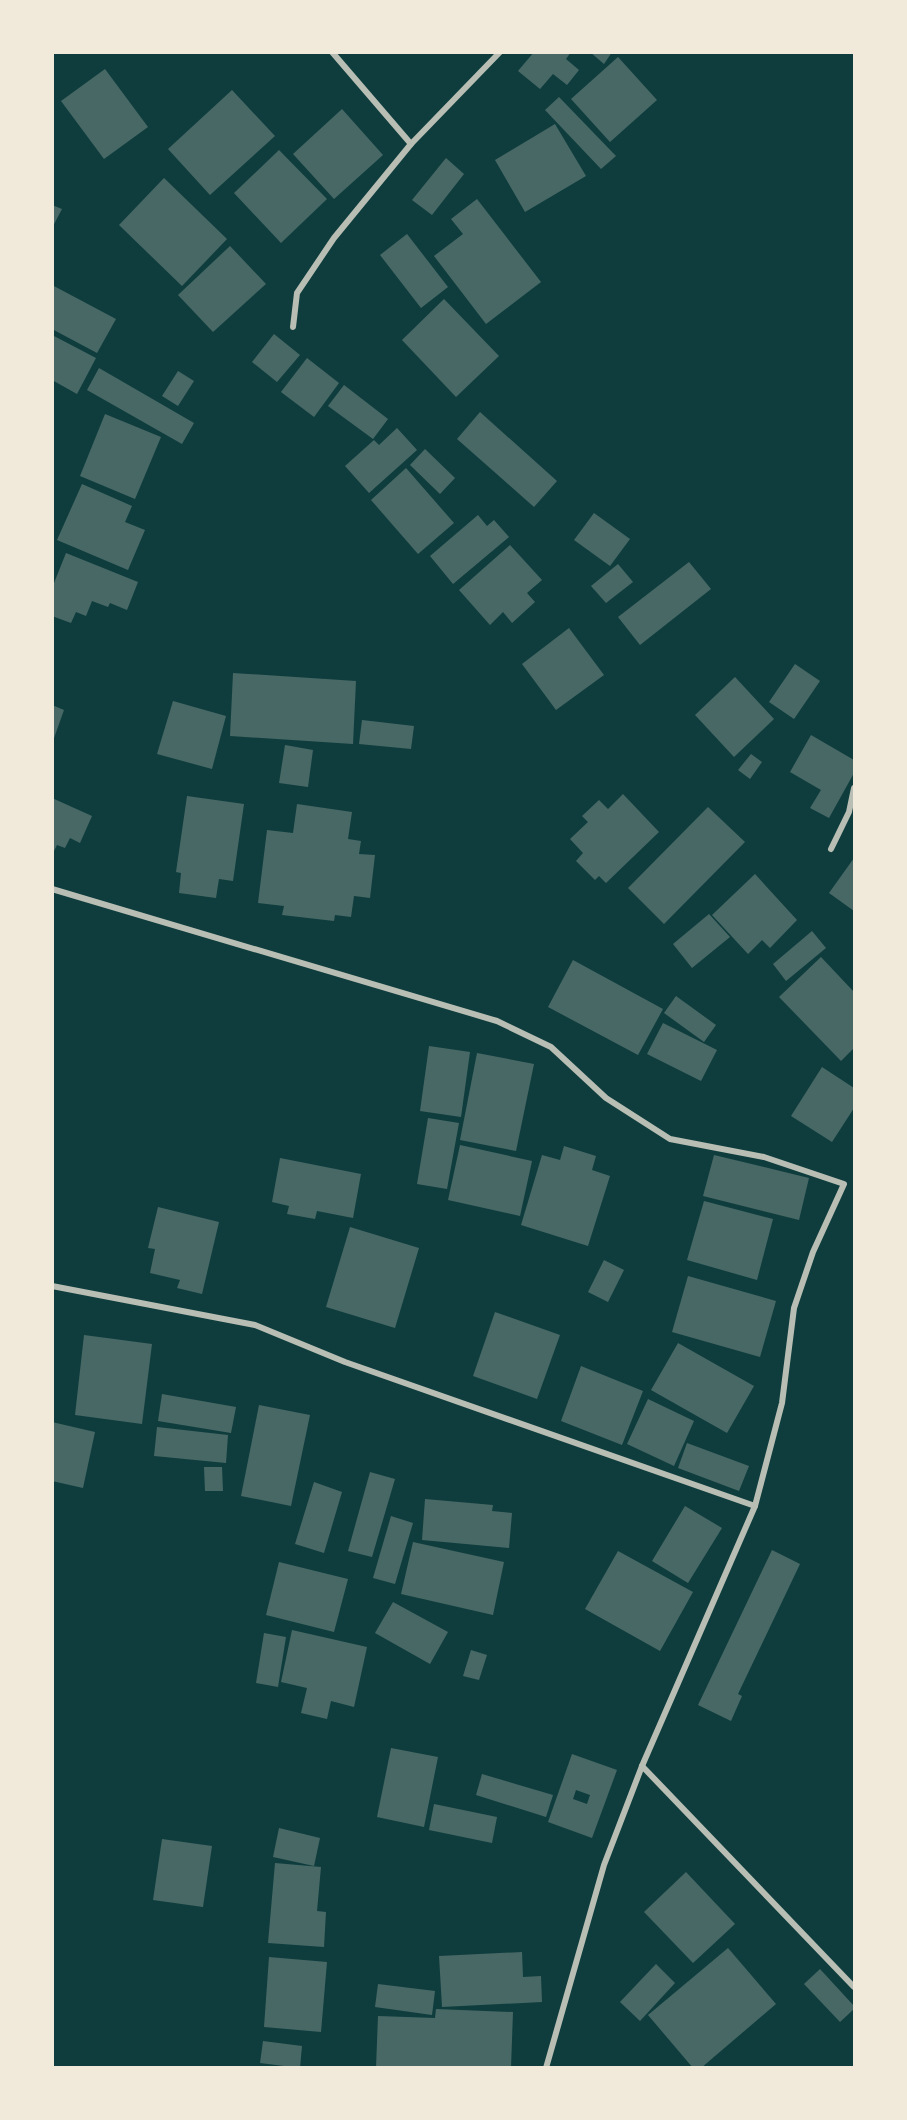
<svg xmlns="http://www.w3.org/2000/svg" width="907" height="2120" viewBox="0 0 907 2120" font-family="'Crimson Pro',serif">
  <rect width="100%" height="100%" fill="#0f3d3e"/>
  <g fill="#486865" fill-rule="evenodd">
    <polygon points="534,52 571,52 566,59 579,70 567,85 553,74 540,89 518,71"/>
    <polygon points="590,52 612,52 604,64"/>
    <polygon points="618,57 657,100 610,142 571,99"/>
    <polygon points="105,69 148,127 104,159 61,101"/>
    <polygon points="232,90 275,136 210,195 168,149"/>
    <polygon points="559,97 616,156 601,169 545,110"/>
    <polygon points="342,109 383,155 334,199 293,154"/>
    <polygon points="555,124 586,176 525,212 495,160"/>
    <polygon points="279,150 327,199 281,243 234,193"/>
    <polygon points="446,158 464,174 432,215 412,200"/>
    <polygon points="164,178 227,239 182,286 119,225"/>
    <polygon points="477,199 541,282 486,324 434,256 463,234 451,219"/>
    <polygon points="52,205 62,209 52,228"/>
    <polygon points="407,234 448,287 421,308 380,255"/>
    <polygon points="230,246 266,284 213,332 178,295"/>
    <polygon points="52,285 116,319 97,353 52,329"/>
    <polygon points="444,299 499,356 456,397 402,340"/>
    <polygon points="274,334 300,355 277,382 252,362"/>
    <polygon points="54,336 96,358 77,394 52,380"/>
    <polygon points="307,358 339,383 314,417 281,392"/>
    <polygon points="99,368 194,423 182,444 87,390"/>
    <polygon points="178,371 194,381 178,406 162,396"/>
    <polygon points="344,385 388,419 373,439 328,406"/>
    <polygon points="480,412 557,481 534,507 457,439"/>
    <polygon points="105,414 161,437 135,499 80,476"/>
    <polygon points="397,428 417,450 369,493 345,466 374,440 379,445"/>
    <polygon points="425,449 455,478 440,494 410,465"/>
    <polygon points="406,468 454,523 418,554 371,500"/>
    <polygon points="82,484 132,506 125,522 145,530 128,570 57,540"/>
    <polygon points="594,513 630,539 610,566 574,540"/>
    <polygon points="478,515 487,526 494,520 509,537 453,584 430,556"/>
    <polygon points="510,545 542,580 527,593 535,602 512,623 503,612 490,625 459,590"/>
    <polygon points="66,553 138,582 127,610 110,603 108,607 92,601 86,616 76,612 71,623 52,616 52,588"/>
    <polygon points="689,562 711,589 640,645 618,617"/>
    <polygon points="618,564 633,582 606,603 591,586"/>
    <polygon points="569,628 604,675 556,710 522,664"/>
    <polygon points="795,664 820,681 794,719 769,702"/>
    <polygon points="233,673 356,681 353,744 230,736"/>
    <polygon points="735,677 774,719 734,757 695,715"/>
    <polygon points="173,701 226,716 212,769 157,754"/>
    <polygon points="52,705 64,710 53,741 52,741"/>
    <polygon points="362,720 414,726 411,749 359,744"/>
    <polygon points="811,735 854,760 854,773 829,818 810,808 821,790 790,772"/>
    <polygon points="285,745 313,750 308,787 279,783"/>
    <polygon points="751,754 762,762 750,779 738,770"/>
    <polygon points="623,794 659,832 606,883 599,876 595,880 576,861 583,853 570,839 588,822 582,816 599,800 608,809"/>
    <polygon points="187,796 244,804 233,881 219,879 216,898 179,893 181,873 176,872"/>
    <polygon points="52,798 92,816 80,843 70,838 65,848 57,845 52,855"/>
    <polygon points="297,804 352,812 348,839 361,841 359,854 375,855 370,898 354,896 351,917 335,915 334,921 282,915 284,906 258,903 267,830 293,833"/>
    <polygon points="708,807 745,842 664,924 628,888"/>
    <polygon points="854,858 854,911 829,893"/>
    <polygon points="755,874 797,920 770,948 762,940 748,954 712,915"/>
    <polygon points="709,914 730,937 692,968 673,944"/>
    <polygon points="812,931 826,948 786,981 773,964"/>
    <polygon points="821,957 854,992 854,1048 841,1061 779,997"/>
    <polygon points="573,960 663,1009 638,1055 548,1007"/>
    <polygon points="676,996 716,1025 704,1042 664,1013"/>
    <polygon points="663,1023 717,1050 701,1081 647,1054"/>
    <polygon points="429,1046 470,1052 461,1117 420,1111"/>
    <polygon points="477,1053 534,1064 516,1151 460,1140"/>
    <polygon points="822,1067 854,1088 854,1108 832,1142 791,1116"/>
    <polygon points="428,1118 459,1123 447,1189 417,1184"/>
    <polygon points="460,1145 532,1161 520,1216 448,1200"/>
    <polygon points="564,1146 596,1156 592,1170 610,1176 588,1246 521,1225 542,1155 560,1160"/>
    <polygon points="714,1155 809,1178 799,1220 703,1196"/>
    <polygon points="280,1158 361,1174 353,1218 317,1211 315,1219 287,1214 289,1206 272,1202"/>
    <polygon points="704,1201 773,1219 757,1280 687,1260"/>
    <polygon points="158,1207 219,1222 202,1294 177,1288 180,1280 150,1273 155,1249 148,1248"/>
    <polygon points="350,1227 419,1248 395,1328 326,1307"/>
    <polygon points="604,1260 624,1270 608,1302 588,1292"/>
    <polygon points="688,1276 776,1301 760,1357 672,1332"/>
    <polygon points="495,1312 560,1335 537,1399 473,1376"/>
    <polygon points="84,1335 152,1344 142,1424 75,1415"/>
    <polygon points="678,1343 754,1386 727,1433 651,1390"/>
    <polygon points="581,1366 643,1391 622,1445 561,1421"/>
    <polygon points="162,1394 236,1407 231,1433 158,1421"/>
    <polygon points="648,1399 694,1421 674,1466 627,1444"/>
    <polygon points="259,1405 310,1415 291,1506 241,1496"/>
    <polygon points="52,1422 95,1432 83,1488 52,1481"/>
    <polygon points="157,1427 228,1435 226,1463 154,1456"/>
    <polygon points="687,1443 749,1466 739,1491 678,1468"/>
    <polygon points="204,1467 222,1467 223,1491 205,1491"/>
    <polygon points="370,1472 395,1479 372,1557 348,1551"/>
    <polygon points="314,1482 342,1492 324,1553 295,1544"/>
    <polygon points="425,1499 493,1505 492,1511 512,1513 509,1548 422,1540"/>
    <polygon points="685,1506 722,1528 688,1583 652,1561"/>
    <polygon points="391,1516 413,1523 395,1584 373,1578"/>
    <polygon points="413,1542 504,1562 493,1615 401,1594"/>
    <polygon points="772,1550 800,1564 738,1694 742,1696 731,1721 698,1705"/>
    <polygon points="618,1551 693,1592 660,1651 585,1609"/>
    <polygon points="279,1562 348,1579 334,1632 266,1615"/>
    <polygon points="393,1602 448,1632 430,1664 375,1633"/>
    <polygon points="292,1630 367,1647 354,1707 331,1701 327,1719 301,1713 307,1688 281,1682"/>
    <polygon points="264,1633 286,1637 278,1687 256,1683"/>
    <polygon points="471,1650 487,1655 479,1680 463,1676"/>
    <polygon points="391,1748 438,1757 424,1827 377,1817"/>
    <path d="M572,1754L617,1770L592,1838L548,1822ZM576,1790L590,1795L587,1804L573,1799Z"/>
    <polygon points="482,1774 553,1795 546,1817 476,1795"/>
    <polygon points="434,1804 497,1817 492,1843 429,1830"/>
    <polygon points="279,1828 320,1838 314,1866 273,1857"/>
    <polygon points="162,1839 212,1846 203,1907 153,1900"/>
    <polygon points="275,1863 321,1867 317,1911 326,1912 324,1947 268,1943"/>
    <polygon points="686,1872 735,1924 693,1963 644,1912"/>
    <polygon points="728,1948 776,2004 701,2068 693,2068 648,2015"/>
    <polygon points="522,1952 523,1977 541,1976 542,2002 442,2007 439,1956"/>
    <polygon points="269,1957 327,1962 321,2032 264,2027"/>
    <polygon points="656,1964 675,1983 640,2021 620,2002"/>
    <polygon points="820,1969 854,2006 854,2009 840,2022 804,1984"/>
    <polygon points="378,1984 435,1991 432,2015 375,2007"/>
    <polygon points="436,2009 513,2012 511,2068 376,2068 378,2016 435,2018"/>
    <polygon points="263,2041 302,2046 300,2068 260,2063"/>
  </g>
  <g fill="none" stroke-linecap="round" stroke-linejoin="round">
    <g stroke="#b8beb3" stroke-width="6">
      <polyline points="332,52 411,144"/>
      <polyline points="293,327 297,293 334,238 411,144 500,52"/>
      <polyline points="831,849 849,812 854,788"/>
      <polyline points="52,889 497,1021 551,1047 606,1098 670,1139 764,1157 844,1184 813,1252 794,1308 782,1403 755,1506 642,1766 604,1865 546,2068"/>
      <polyline points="52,1286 255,1325 345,1362 755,1506"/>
      <polyline points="642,1766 854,1987"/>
    </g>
  </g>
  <rect width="907" height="2120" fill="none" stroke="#f1e9da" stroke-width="108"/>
</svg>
